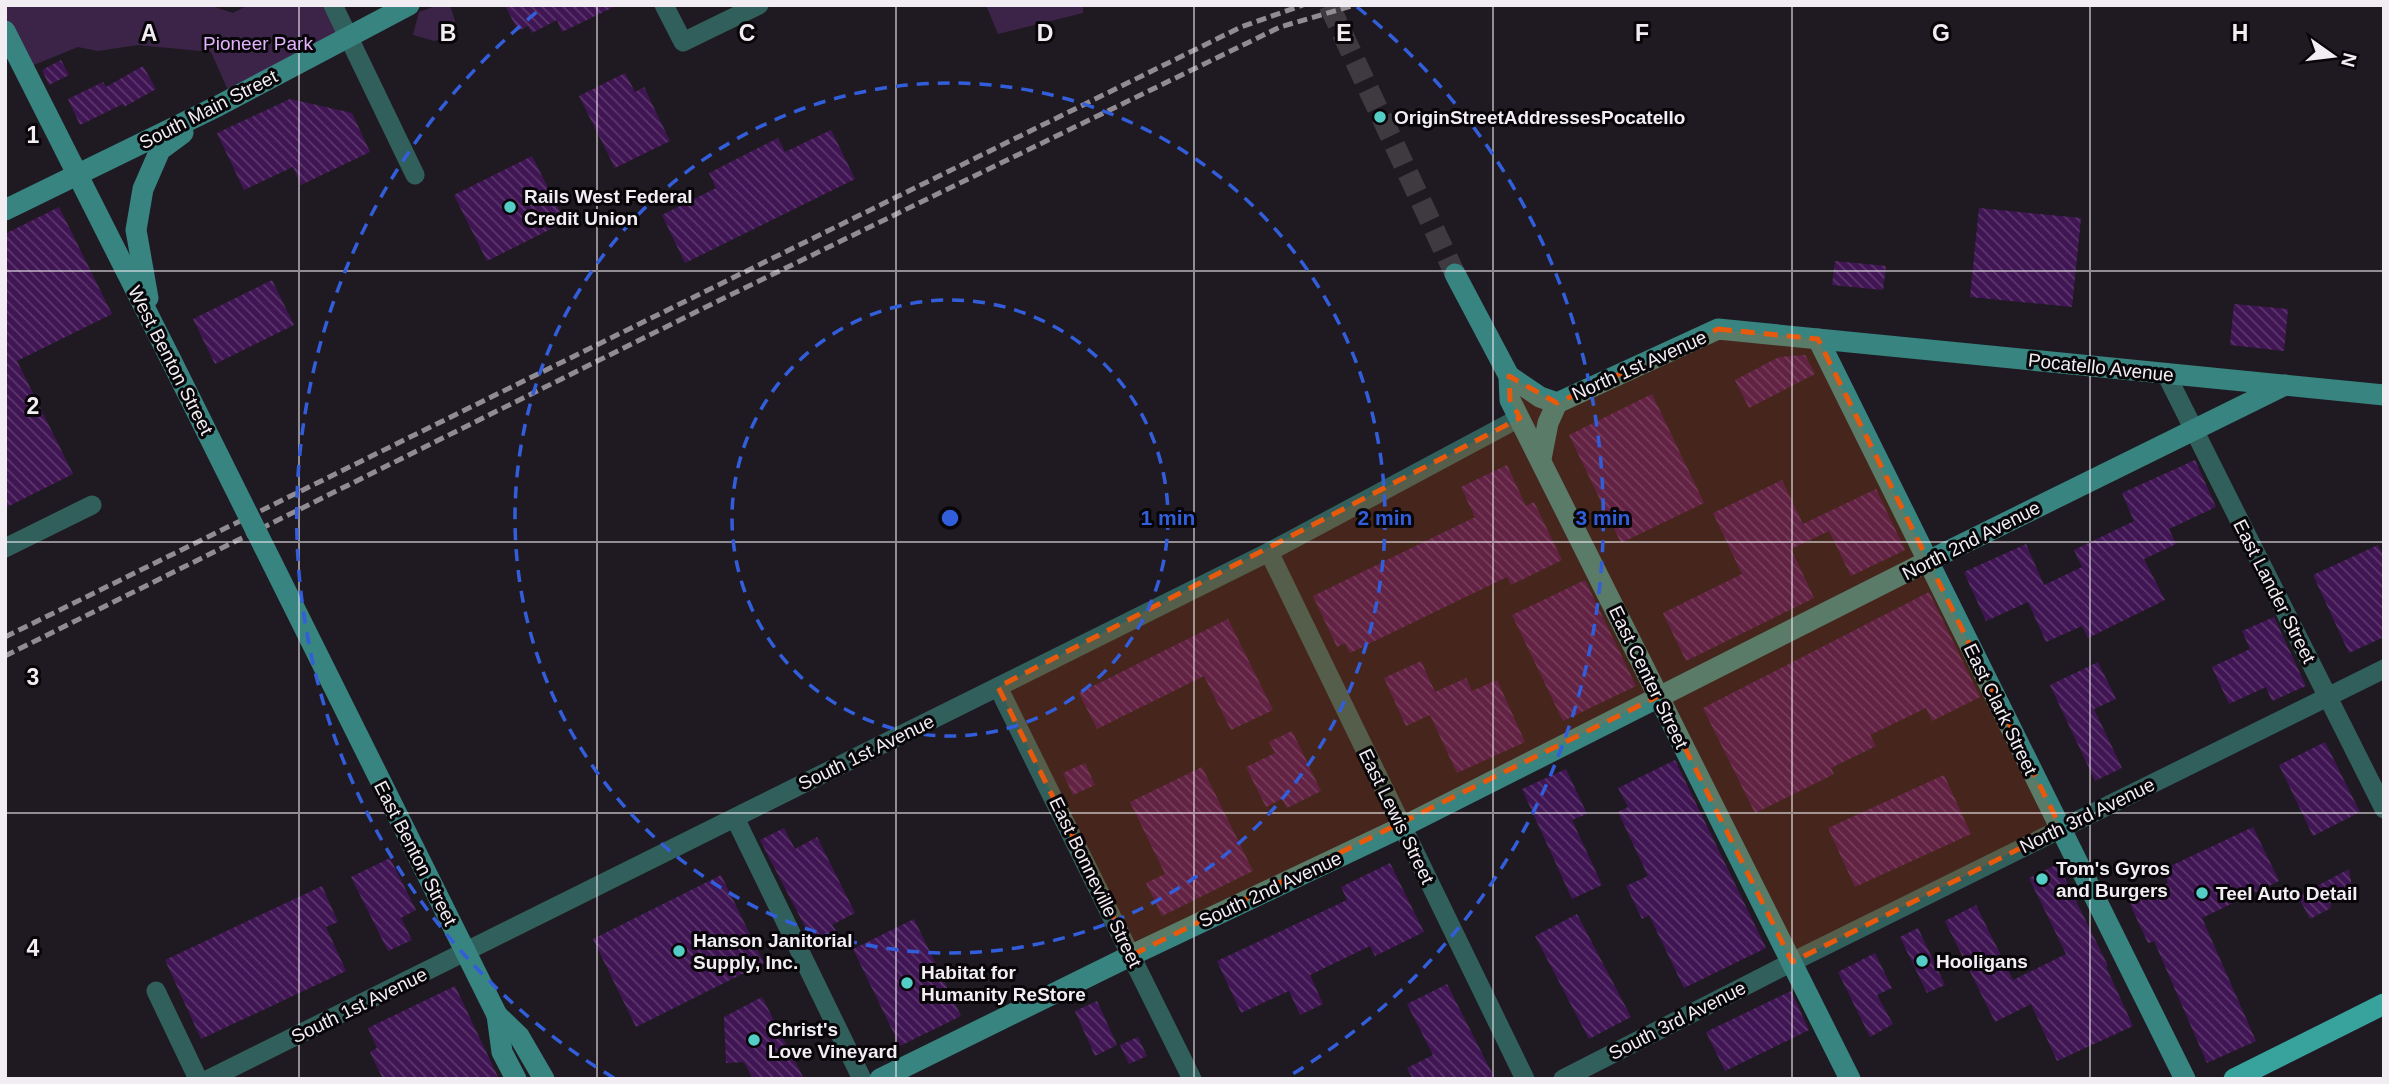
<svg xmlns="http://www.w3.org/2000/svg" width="2389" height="1084" viewBox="0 0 2389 1084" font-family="Helvetica,sans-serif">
	<defs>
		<pattern id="building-back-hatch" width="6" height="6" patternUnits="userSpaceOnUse" patternTransform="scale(1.75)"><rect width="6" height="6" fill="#401553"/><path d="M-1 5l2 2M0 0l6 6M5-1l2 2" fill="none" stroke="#5c376c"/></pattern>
	</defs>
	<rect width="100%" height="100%" fill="#1f1a21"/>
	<!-- green -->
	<g fill="#3c2449">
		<path d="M5,5H209L233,13L248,5H333L348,36L232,99L211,52L138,45L98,51L78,47L24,69L5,38Z"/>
		<path d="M438,5H450L455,21L450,37L434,41L413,35L419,12Z"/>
		<path d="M986,5H1083V13L998,34Z"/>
	</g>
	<!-- building -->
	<g fill="url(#building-back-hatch)">
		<path d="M505,5H618L562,32L557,20L532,33L528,26L518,31Z"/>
		<path d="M61,60L69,75L49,85L42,70Z"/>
		<path d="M143,66L156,89L124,107L123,104L80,125L68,99L103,82L106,87Z"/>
		<path d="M625,73L635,92L644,87L670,141L615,168L579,96Z"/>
		<path d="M290,99L352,113L370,152L301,185L293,167L244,190L217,133Z"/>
		<path d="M831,130L855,179L685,263L662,215L716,188L709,173L778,138L785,152Z"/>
		<path d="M532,156L565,222L487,261L454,195Z"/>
		<path d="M59,207L112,314L17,361L73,474L5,508V234Z"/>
		<path d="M1979,208L2081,218L2072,307L1970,297Z"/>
		<path d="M1835,261L1886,266L1883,290L1832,285Z"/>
		<path d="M272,280L294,325L215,364L193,319Z"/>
		<path d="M2234,304L2288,309L2284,351L2230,345Z"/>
		<path d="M1805,355L1815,374L1749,408L1735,380L1779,357Z"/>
		<path d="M1652,394L1704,503L1621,543L1569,435Z"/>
		<path d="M2195,460L2216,507L2169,529L2176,544L2144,559L2165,600L2088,638L2082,626L2046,642L2028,602L1986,621L1964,572L2026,544L2044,585L2082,567L2074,550L2134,521L2122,493Z"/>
		<path d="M1507,465L1526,506L1534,502L1562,560L1511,585L1507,577L1350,653L1345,643L1337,647L1313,596L1475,517L1461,487Z"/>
		<path d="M1782,480L1803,524L1876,489L1905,550L1851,576L1829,531L1791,549L1814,598L1686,661L1663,613L1742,574L1713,513Z"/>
		<path d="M2378,545L2384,557V637L2349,653L2313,575Z"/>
		<path d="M1585,580L1636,686L1563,721L1512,615Z"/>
		<path d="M1929,592L1980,697L1932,721L1926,708L1870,735L1876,746L1831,768L1834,774L1755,813L1703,708Z"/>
		<path d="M2274,617L2306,686L2272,701L2266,687L2229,704L2212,667L2250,649L2242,631Z"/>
		<path d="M1228,619L1273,710L1231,730L1204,676L1097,729L1079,693Z"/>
		<path d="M1421,661L1435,692L1466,678L1472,691L1497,680L1525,742L1457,773L1430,715L1406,726L1384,678Z"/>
		<path d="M2098,662L2116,699L2094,709L2122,768L2095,781L2050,685Z"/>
		<path d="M1292,731L1321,791L1287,808L1282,799L1266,807L1246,767L1275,753L1269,742Z"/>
		<path d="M2325,742L2360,812L2313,836L2279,765Z"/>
		<path d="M1675,760L1766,948L1684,988L1649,915L1642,919L1626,886L1648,876L1618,812L1628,807L1618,788Z"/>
		<path d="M1085,763L1095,785L1073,795L1063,773Z"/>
		<path d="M1202,767L1253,871L1162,916L1146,883L1165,874L1130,802Z"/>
		<path d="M1566,769L1587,814L1572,820L1602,885L1572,899L1522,789Z"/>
		<path d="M1944,775L1971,834L1855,887L1828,828Z"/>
		<path d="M2253,827L2279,881L2202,918L2256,1041L2207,1063L2154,941L2148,943L2129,902L2168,883L2162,870Z"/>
		<path d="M784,828L795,849L817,837L855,913L832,925L836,930L813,942L760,840Z"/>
		<path d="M390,858L416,910L401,918L412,940L388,951L351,877Z"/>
		<path d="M1390,863L1424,932L1375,956L1370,946L1310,975L1323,1004L1300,1015L1289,991L1241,1013L1217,961L1347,900L1341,887Z"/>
		<path d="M2058,864L2108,966L2106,967L2133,1026L2057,1061L2031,1004L1995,1022L1945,921L1976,905L2013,980L2066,954L2029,878Z"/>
		<path d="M2349,869L2352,888L2330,901L2331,908L2310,919L2298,896Z"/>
		<path d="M721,875L764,963L636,1027L593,939Z"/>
		<path d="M322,886L338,922L326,927L346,971L201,1039L165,960Z"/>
		<path d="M1577,914L1631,1017L1589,1039L1535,936Z"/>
		<path d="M914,919L961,1016L900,1046L853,949Z"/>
		<path d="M1918,928L1945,985L1927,993L1900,937Z"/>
		<path d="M1875,953L1892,988L1877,995L1893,1024L1870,1037L1838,972Z"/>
		<path d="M1447,984L1495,1079H1413L1407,1068L1433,1055L1407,1004Z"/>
		<path d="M455,986L499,1079H383L370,1052L377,1048L368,1028Z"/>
		<path d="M1791,991L1809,1030L1725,1071L1706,1032Z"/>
		<path d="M762,997L804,1079H753L744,1062L726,1063L724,1017Z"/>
		<path d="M1097,1001L1117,1045L1095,1056L1075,1011Z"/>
		<path d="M1138,1037L1147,1056L1129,1064L1120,1045Z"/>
	</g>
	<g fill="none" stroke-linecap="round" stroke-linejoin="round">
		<!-- secondary-tunnel -->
		<path stroke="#3e3a40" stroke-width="21" stroke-dasharray="21 10" stroke-linecap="butt" d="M1329,5L1455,274"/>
		<!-- street -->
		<g stroke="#315f5c" stroke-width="19">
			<path d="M333,5L415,175"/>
			<path d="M664,5L683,42L759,5"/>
			<path d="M2166,374L2384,809"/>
			<path d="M5,548L92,505"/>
			<path d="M1269,552L1525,1079"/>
			<path d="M998,687L1192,1079"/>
			<path d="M735,818L862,1079"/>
			<path d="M156,991L198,1079"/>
			<path d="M209,1079L1269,552L1519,418"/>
			<path d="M1563,1079L1792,962L2384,669"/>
		</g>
		<!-- secondary -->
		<g stroke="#378480" stroke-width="21">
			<path d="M5,31L170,358"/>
			<path d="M5,210L218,106L409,5"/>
			<path d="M1455,274L1509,376L1510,400L1850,1079"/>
			<path d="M148,298L136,230L143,189L160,150L183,133"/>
			<path d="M1818,339L2185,1079"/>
			<path d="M1509,376L1540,397L1557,403L1718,329L2384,395"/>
			<path d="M1541,459L1548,423L1557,403"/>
			<path d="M497,1015L519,1036L544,1079"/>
			<path d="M497,1015L502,1052L516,1079"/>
			<path d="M880,1079L1132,955L1402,827L1928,561L2285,385"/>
		</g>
		<!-- primary -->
		<path stroke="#38a29d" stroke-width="21" d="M2234,1079L2384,1004"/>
		<!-- rail -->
		<g stroke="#908c92" stroke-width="5" stroke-dasharray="10 5" stroke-linecap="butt">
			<path d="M5,637L1241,27L1303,5"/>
			<path d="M5,656L718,301L1280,27L1355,5"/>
		</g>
		<!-- secondary-bridge -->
		<path stroke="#378480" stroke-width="21" d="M170,358L497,1015"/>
	</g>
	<!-- marked area -->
	<path fill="#e8590c" fill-opacity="0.2" stroke="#e8590c" stroke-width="5" stroke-dasharray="14 9" stroke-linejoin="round" d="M1718,329L1818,339L2061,828L1792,962L1659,696L1132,955L998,687L1520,418L1510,400L1509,376L1557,403Z"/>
	<!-- grid -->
	<path fill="none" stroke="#f1edf3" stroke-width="2" stroke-opacity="0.55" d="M299,5V1079M597,5V1079M896,5V1079M1194,5V1079M1493,5V1079M1792,5V1079M2090,5V1079M5,271H2384M5,542H2384M5,813H2384"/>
	<!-- distance rings -->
	<g fill="none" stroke="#325edb" stroke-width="3.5" stroke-dasharray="12 9">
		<circle cx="950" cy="518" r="218"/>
		<circle cx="950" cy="518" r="435"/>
		<path d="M614 1078A653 653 0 0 1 543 7M1357 7A653 653 0 0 1 1286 1078"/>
	</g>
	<!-- markers -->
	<g fill="#54cdc7" stroke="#080609" stroke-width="2.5">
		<circle cx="1380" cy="117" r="7"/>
		<circle cx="510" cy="207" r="7"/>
		<circle cx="2042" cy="879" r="7"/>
		<circle cx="2202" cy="893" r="7"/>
		<circle cx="679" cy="951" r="7"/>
		<circle cx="1922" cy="961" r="7"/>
		<circle cx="907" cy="983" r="7"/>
		<circle cx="754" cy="1040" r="7"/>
	</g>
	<g text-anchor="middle" stroke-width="6" stroke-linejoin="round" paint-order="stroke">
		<!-- park labels -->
		<g font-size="19" fill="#e4b3fe" stroke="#080609">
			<text x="258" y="50">Pioneer Park</text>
		</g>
		<!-- street labels -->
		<g font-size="19" fill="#f1edf3" stroke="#080609">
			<text transform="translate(208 109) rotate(-27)" y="7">South Main Street</text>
			<text transform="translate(171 360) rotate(63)" y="7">West Benton Street</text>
			<text transform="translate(1639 365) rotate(-24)" y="7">North 1st Avenue</text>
			<text transform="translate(2101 367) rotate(6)" y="7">Pocatello Avenue</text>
			<text transform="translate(1971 540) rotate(-27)" y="7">North 2nd Avenue</text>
			<text transform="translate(2275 591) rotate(63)" y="7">East Lander Street</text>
			<text transform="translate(1649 677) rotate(64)" y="7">East Center Street</text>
			<text transform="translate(2001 709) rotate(64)" y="7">East Clark Street</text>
			<text transform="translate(866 752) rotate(-26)" y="7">South 1st Avenue</text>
			<text transform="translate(2087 815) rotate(-26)" y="7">North 3rd Avenue</text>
			<text transform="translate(1397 816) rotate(64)" y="7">East Lewis Street</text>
			<text transform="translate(416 853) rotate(63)" y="7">East Benton Street</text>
			<text transform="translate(1096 882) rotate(64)" y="7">East Bonneville Street</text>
			<text transform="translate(1270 889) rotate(-25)" y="7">South 2nd Avenue</text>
			<text transform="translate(359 1005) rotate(-26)" y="7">South 1st Avenue</text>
			<text transform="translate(1677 1020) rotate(-27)" y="7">South 3rd Avenue</text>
		</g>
		<!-- poi labels -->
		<g font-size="19" font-weight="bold" fill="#f1edf3" stroke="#080609" text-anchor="start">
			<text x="1394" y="124">OriginStreetAddressesPocatello</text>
			<text x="524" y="203">Rails West Federal<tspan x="524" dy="22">Credit Union</tspan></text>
			<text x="2056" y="875">Tom's Gyros<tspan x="2056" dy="22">and Burgers</tspan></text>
			<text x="2216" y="900">Teel Auto Detail</text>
			<text x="693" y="947">Hanson Janitorial<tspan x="693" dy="22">Supply, Inc.</tspan></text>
			<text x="1936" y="968">Hooligans</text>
			<text x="921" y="979">Habitat for<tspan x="921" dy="22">Humanity ReStore</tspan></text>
			<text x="768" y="1036">Christ's<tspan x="768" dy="22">Love Vineyard</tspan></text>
		</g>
	</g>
	<g font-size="23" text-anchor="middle" font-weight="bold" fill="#f1edf3" stroke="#080609" stroke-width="6" stroke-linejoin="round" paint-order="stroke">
		<text x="149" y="41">A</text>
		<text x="448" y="41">B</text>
		<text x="747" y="41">C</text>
		<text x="1045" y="41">D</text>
		<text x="1344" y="41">E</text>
		<text x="1642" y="41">F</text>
		<text x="1941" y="41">G</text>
		<text x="2240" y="41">H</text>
		<text x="33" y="143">1</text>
		<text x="33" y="414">2</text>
		<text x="33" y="685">3</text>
		<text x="33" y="956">4</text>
	</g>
	<circle cx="950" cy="518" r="10" fill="#325edb" stroke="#080609" stroke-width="3.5"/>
	<g font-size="21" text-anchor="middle" font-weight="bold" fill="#325edb" stroke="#080609" stroke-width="6" stroke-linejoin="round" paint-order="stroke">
		<text x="1168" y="525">1 min</text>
		<text x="1385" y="525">2 min</text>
		<text x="1603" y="525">3 min</text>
	</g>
	<!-- border -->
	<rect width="2389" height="1084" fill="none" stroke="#f1edf3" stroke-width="14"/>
	<!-- north arrow -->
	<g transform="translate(2333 56) rotate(104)" stroke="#080609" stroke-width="5" paint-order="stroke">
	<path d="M0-5L12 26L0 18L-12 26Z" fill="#f1edf3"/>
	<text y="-10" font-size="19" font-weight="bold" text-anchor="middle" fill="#f1edf3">N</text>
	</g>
</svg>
